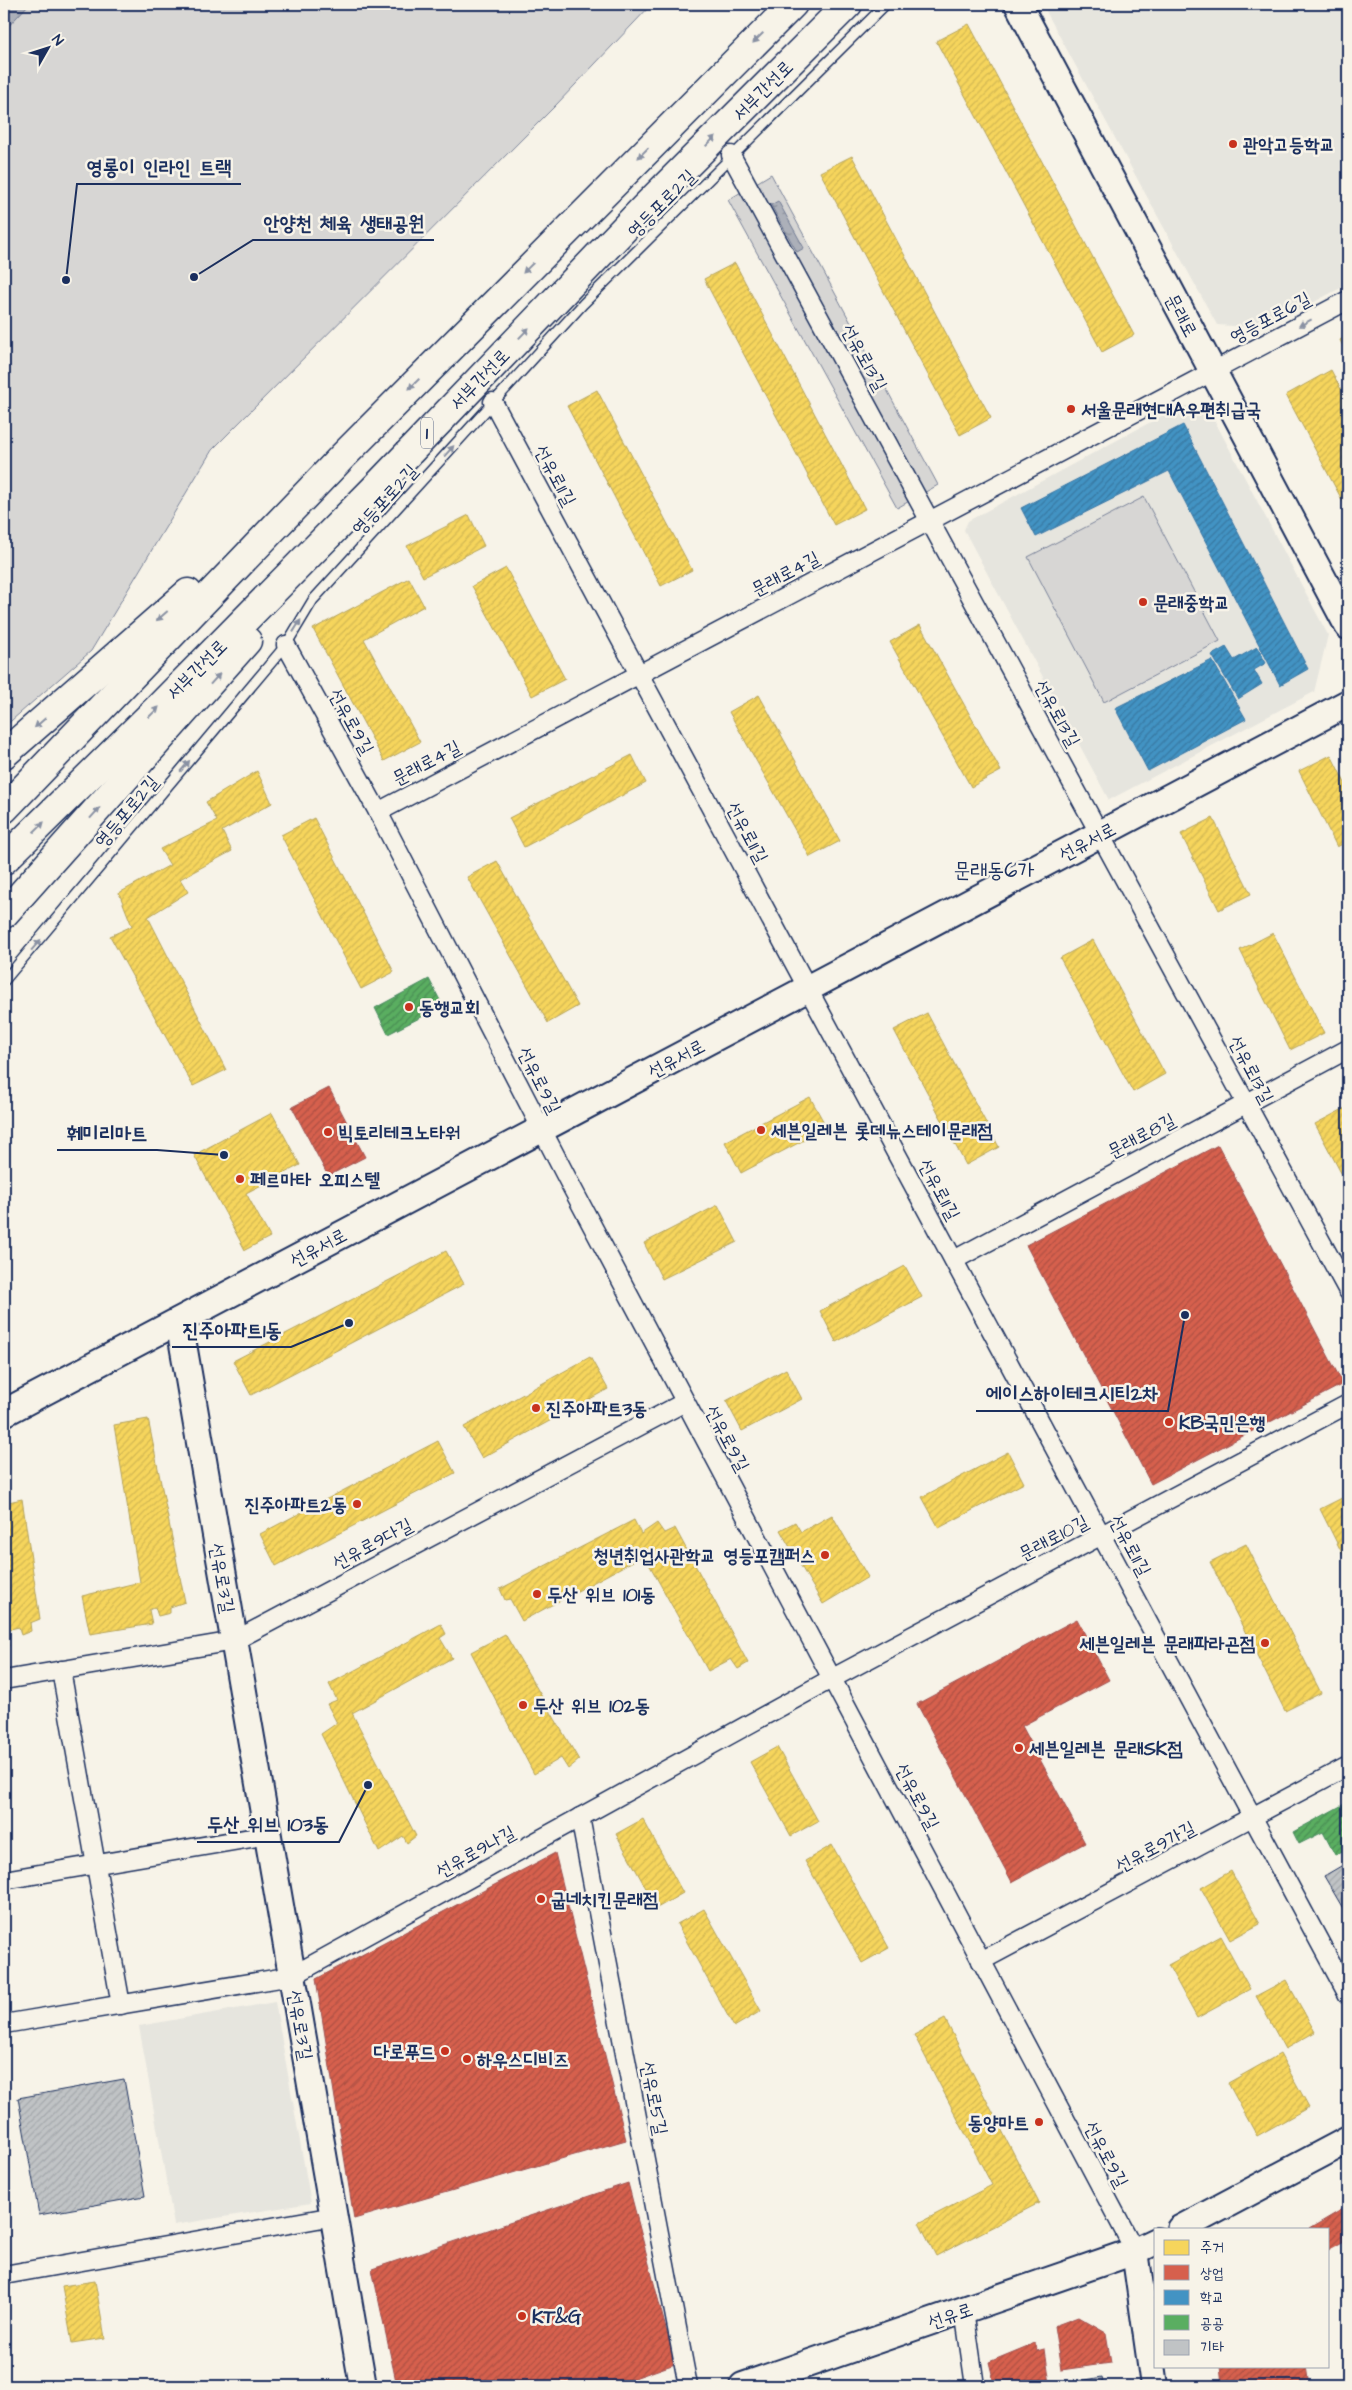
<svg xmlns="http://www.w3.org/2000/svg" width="1352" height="2390" viewBox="0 0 1352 2390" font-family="'Architects Daughter','Poor Story',sans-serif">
	<defs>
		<pattern id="water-ripples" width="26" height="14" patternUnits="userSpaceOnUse" patternTransform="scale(1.25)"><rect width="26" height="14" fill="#acb0b9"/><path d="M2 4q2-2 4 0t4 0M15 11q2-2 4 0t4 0" fill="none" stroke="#8b909a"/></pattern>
		<pattern id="homes-hatch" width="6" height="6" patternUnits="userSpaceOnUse" patternTransform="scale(1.25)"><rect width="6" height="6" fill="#f6d55c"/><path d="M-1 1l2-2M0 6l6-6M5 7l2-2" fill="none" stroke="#d2b752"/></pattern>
		<pattern id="shops-hatch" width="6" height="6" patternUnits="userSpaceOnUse" patternTransform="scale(1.25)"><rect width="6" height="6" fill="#d6604d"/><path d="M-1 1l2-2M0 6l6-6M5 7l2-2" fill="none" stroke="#ad5043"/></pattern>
		<pattern id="schools-hatch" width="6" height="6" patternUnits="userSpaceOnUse" patternTransform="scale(1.25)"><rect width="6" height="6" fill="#4393c3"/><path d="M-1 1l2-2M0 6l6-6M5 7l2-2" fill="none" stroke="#3778a2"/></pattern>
		<pattern id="public-hatch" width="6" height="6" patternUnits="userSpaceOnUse" patternTransform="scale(1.25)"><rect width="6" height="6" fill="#5aae61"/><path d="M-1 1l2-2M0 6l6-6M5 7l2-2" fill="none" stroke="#4a8e53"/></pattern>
		<pattern id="building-hatch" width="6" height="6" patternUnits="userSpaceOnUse" patternTransform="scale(1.25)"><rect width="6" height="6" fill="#c0c3c5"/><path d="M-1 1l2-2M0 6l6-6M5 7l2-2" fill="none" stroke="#a4a8ac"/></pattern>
	</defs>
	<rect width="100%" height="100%" fill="#f7f3e8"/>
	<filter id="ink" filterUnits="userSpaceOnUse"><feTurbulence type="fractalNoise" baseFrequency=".02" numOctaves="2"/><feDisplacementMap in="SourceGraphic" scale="10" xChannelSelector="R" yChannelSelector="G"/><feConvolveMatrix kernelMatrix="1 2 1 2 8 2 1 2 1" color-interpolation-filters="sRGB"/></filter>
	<g filter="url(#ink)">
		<!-- built -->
		<g fill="#e6e5de">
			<path d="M1042,4H1348V284L1265,328L1217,325Z"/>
			<path d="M1182,405L1210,412L1328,635L1314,692L1109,800L964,530L968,521Z"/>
			<path d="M275,2002L311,2203L174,2225L139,2026Z"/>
		</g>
		<!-- green -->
		<g fill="#d7d6d4" stroke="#798299">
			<path d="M4,4H652L556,105L212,450L91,651L4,727Z"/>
			<path d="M771,174L938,485L897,508L728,200Z"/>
			<path d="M1144,497L1220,641L1104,702L1028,557Z"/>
		</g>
		<!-- water -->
		<g fill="url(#water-ripples)" stroke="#727c95">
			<path d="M4,4H29L4,31Z"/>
			<path d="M778,201L804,248L797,252L771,205Z"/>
		</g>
		<!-- homes -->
		<g fill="url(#homes-hatch)" stroke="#b4a35d">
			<path d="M969,24L1134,335L1102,352L936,41Z"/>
			<path d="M852,156L991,418L960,435L820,172Z"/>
			<path d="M735,263L865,509L834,525L704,279Z"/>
			<path d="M1348,335V357L1340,340Z"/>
			<path d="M1331,370L1348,403V511L1286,395Z"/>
			<path d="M597,390L692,570L661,586L567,406Z"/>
			<path d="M469,515L484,546L423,577L407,546Z"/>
			<path d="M506,568L565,679L532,696L472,586Z"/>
			<path d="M409,578L424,606L364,639L420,742L384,761L313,629Z"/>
			<path d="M920,625L1001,771L971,787L890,642Z"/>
			<path d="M759,695L840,841L810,857L729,712Z"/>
			<path d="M632,755L646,783L524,847L509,818Z"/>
			<path d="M1331,755L1348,789V841L1337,847L1299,771Z"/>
			<path d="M257,771L272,803L222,831L232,851L180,879L188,892L148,917L226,1070L193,1086L110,936L132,926L119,893L170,865L160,849L217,821L206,802Z"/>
			<path d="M314,818L394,972L361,989L281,835Z"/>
			<path d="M1213,818L1251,894L1219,910L1181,834Z"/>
			<path d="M497,861L578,1006L548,1023L467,877Z"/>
			<path d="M1273,933L1324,1033L1290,1050L1240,950Z"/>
			<path d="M1093,940L1165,1074L1133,1092L1060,958Z"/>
			<path d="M927,1013L999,1147L966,1165L894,1030Z"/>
			<path d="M810,1097L827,1128L741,1173L725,1142Z"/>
			<path d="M1347,1107L1348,1108V1186L1315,1124Z"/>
			<path d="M272,1113L300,1165L246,1193L270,1237L245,1250L194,1155Z"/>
			<path d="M718,1205L737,1242L662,1279L644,1243Z"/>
			<path d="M446,1251L464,1284L251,1395L233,1361Z"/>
			<path d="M905,1266L922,1297L836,1342L820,1311Z"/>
			<path d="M590,1357L608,1389L482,1458L464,1427Z"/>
			<path d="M786,1369L802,1399L742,1431L726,1401Z"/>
			<path d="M148,1419L185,1602L170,1607V1613L158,1616L155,1607L149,1610L152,1624L90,1634L82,1596L140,1582L114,1425Z"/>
			<path d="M438,1441L455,1473L276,1566L260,1534Z"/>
			<path d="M1008,1452L1024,1483L939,1528L922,1497Z"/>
			<path d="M1348,1495V1565L1320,1509Z"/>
			<path d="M22,1499L40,1619L30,1623L31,1631L21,1635L19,1627L6,1630L9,1646L4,1647V1503Z"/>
			<path d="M832,1515L868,1577L823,1604L780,1530L795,1522L801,1532Z"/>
			<path d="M634,1520L641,1534L657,1523L664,1533L675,1528L748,1663L738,1669L731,1659L708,1671L644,1555L522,1621L510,1599L505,1600L500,1589Z"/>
			<path d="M1246,1544L1321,1693L1285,1711L1210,1562Z"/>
			<path d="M441,1624L446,1634L440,1638L452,1658L352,1713L416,1836L407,1843L403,1836L379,1852L321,1734L337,1723L327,1704L337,1700L329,1684Z"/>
			<path d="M505,1634L579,1760L568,1769L561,1758L534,1774L471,1652Z"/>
			<path d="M777,1747L818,1821L791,1836L750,1762Z"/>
			<path d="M643,1819L683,1893L657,1908L616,1834Z"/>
			<path d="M832,1845L889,1948L862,1963L805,1861Z"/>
			<path d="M1231,1871L1260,1924L1230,1940L1201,1888Z"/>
			<path d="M704,1909L761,2011L734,2027L677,1924Z"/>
			<path d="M1221,1936L1250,1989L1197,2018L1168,1965Z"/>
			<path d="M1286,1980L1315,2032L1285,2049L1256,1996Z"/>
			<path d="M945,2019L1039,2203L936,2256L919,2223L992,2185L914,2035Z"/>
			<path d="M1280,2054L1309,2107L1257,2136L1228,2083Z"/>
			<path d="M95,2281L105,2338L72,2343L62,2286Z"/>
		</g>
		<!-- shops -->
		<g fill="url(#shops-hatch)" stroke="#9e5152">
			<path d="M329,1088L365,1157L328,1176L292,1107Z"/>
			<path d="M1218,1145L1343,1384L1151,1484L1026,1245Z"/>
			<path d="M1077,1619L1109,1680L1022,1726L1085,1843L1012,1882L917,1704Z"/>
			<path d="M555,1853L626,2140L354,2219L316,1979Z"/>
			<path d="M628,2183L675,2364L611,2386H397L372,2269Z"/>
			<path d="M1348,2206V2239L1328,2250V2229H1309Z"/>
			<path d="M1078,2317L1106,2333L1111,2363L1061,2370L1054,2326Z"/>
			<path d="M1035,2343L1038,2351L1045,2349L1050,2384L1039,2386H995L989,2362Z"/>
			<path d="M1220,2366H1306L1309,2386H1222Z"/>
		</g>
		<!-- schools -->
		<g fill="url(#schools-hatch)" stroke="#3775a5">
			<path d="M1183,425L1308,669L1280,685L1169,471L1036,537L1021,508Z"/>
			<path d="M1226,647L1234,660L1257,647L1266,663L1254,670L1262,684L1238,699L1212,655Z"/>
			<path d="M1212,660L1246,719L1148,771L1115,708Z"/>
		</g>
		<!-- public -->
		<g fill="url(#public-hatch)" stroke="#478860">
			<path d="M429,979L443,1006L388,1034L375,1008Z"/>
			<path d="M1348,1802V1848L1335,1855L1323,1832L1299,1844L1293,1832Z"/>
		</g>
		<!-- building -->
		<g fill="url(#building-hatch)" stroke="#1b2f5e">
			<path d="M1348,1862V1917L1324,1876Z"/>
			<path d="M124,2079L145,2196L39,2215L18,2098Z"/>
			<path d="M1102,2377L1104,2386H1076L1075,2382Z"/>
			<path d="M950,2380L952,2386H927V2385Z"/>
		</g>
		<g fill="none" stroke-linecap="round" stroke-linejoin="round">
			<!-- lane casing -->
			<g stroke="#1b2f5e" stroke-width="12">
				<path id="lane" d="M4,981L286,645L313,600L583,304L886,4"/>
			</g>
			<!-- street casing -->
			<g stroke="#1b2f5e" stroke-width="21">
				<g id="street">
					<path d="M731,155L1348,1291"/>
					<path d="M493,402L1348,1995"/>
					<path d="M286,645L378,812L569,1182L1135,2251"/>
					<path d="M378,812L1348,300"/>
					<path d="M954,1260L1348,1049"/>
					<path d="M61,1670L121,2005"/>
					<path d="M4,1680L234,1641L685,1402"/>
					<path d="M580,1817L688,2386"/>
					<path d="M4,1880L268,1835"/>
					<path d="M981,1961L1348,1766"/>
					<path d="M4,2024L292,1976L831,1679L1348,1404"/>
					<path d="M4,2275L334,2216"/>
					<path d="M964,2310L975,2386"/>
				</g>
			</g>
			<!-- secondary casing -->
			<g stroke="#1b2f5e" stroke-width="30">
				<g id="secondary">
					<path d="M1018,4L1348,626"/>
					<path d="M179,1321L363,2386"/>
					<path d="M4,1413L1348,703"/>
					<path d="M1180,2229L1348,2140"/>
					<path d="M1135,2251L1154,2386"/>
					<path d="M743,2386L1135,2251L1156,2241"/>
				</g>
			</g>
			<!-- primary casing -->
			<g stroke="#1b2f5e" stroke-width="31">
				<g id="primary">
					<path d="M4,754L188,593"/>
					<path d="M4,809L343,456L793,4"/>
					<path d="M4,860L158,708L376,487L644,208L848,4"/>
					<path d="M4,914L247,641"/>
				</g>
			</g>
			<!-- lane -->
			<use href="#lane" stroke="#f7f3e8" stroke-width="9"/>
			<!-- street -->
			<use href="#street" stroke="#f7f3e8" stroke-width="18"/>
			<!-- secondary -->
			<use href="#secondary" stroke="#f7f3e8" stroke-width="26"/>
			<!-- primary -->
			<use href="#primary" stroke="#f7f3e8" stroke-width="28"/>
		</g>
		<!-- one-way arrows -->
		<defs><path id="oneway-solid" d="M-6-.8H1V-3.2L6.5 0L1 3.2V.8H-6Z" transform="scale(1.25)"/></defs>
		<g fill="#8991a3">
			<use href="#oneway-solid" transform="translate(758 38) rotate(135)"/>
			<use href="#oneway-solid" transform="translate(711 141) rotate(-45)"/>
			<use href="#oneway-solid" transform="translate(643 153) rotate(135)"/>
			<use href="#oneway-solid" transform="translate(528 268) rotate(135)"/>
			<use href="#oneway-solid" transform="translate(1305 323) rotate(152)"/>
			<use href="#oneway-solid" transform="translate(524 333) rotate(-46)"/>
			<use href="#oneway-solid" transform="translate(414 384) rotate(135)"/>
			<use href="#oneway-solid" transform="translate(449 451) rotate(-48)"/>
			<use href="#oneway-solid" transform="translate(162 616) rotate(139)"/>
			<use href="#oneway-solid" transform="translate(297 626) rotate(-58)"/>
			<use href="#oneway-solid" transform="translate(215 679) rotate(-48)"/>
			<use href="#oneway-solid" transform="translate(154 712) rotate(-45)"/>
			<use href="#oneway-solid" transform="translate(40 723) rotate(139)"/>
			<use href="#oneway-solid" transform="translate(185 766) rotate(-50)"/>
			<use href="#oneway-solid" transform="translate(95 813) rotate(-48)"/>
			<use href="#oneway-solid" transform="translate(39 827) rotate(-44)"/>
			<use href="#oneway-solid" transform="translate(36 945) rotate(-49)"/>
		</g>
	</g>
	<!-- markers -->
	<g fill="#c8321e" stroke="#f7f3e8" stroke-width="2">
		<circle cx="1233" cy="144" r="5"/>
		<circle cx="1071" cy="409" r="5"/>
		<circle cx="1143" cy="602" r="5"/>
		<circle cx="409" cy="1007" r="5"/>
		<circle cx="761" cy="1130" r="5"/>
		<circle cx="328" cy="1132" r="5"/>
		<circle cx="240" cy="1179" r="5"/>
		<circle cx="536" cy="1408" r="5"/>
		<circle cx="1169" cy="1422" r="5"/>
		<circle cx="357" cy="1504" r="5"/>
		<circle cx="825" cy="1555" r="5"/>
		<circle cx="537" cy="1594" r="5"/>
		<circle cx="1265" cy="1643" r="5"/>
		<circle cx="523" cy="1705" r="5"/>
		<circle cx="1019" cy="1748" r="5"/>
		<circle cx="541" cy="1899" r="5"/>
		<circle cx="445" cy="2051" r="5"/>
		<circle cx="467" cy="2059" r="5"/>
		<circle cx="1039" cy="2122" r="5"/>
		<circle cx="522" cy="2316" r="5"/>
	</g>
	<g text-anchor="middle" stroke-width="5" stroke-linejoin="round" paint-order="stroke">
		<!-- shield labels -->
		<rect fill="#f7f3e8" stroke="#5d6a87" stroke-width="1" x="421" y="417.5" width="12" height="31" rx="4"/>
		<g font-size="18" font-weight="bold" fill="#1b2f5e">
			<text x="427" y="439">1</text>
		</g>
		<!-- street labels -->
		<g font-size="19" fill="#1b2f5e" stroke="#f7f3e8">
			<text transform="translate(762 90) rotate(-45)" y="7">서부간선로</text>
			<text transform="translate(661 203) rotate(-45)" y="7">영등포로2길</text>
			<text transform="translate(1182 315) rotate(62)" y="7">문래로</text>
			<text transform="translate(1270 317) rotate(-28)" y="7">영등포로6길</text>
			<text transform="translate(865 357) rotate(61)" y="7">선유로13길</text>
			<text transform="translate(479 379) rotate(-46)" y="7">서부간선로</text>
			<text transform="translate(556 475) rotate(62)" y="7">선유로11길</text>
			<text transform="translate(384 499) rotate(-48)" y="7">영등포로2길</text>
			<text transform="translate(785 573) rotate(-28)" y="7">문래로4길</text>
			<text transform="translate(196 669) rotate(-45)" y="7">서부간선로</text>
			<text transform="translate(1058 713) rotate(61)" y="7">선유로13길</text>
			<text transform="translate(352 721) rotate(61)" y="7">선유로9길</text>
			<text transform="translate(426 762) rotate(-28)" y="7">문래로4길</text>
			<text transform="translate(126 811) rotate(-50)" y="7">영등포로2길</text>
			<text transform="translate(748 832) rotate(62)" y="7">선유로11길</text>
			<text transform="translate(1087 841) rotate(-28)" y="7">선유서로</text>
			<text transform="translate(676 1058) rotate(-28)" y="7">선유서로</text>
			<text transform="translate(1252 1069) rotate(62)" y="7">선유로13길</text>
			<text transform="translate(540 1080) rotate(63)" y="7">선유로9길</text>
			<text transform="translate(1141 1135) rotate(-28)" y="7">문래로8길</text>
			<text transform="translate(940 1189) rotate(62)" y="7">선유로11길</text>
			<text transform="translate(318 1247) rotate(-28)" y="7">선유서로</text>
			<text transform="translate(728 1438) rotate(62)" y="7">선유로9길</text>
			<text transform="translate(1053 1537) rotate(-28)" y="7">문래로10길</text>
			<text transform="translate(372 1543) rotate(-28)" y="7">선유로9다길</text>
			<text transform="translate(1131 1545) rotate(62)" y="7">선유로11길</text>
			<text transform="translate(223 1578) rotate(80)" y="7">선유로3길</text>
			<text transform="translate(918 1796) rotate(62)" y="7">선유로9길</text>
			<text transform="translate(1155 1846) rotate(-28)" y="7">선유로9가길</text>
			<text transform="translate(475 1851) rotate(-29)" y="7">선유로9나길</text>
			<text transform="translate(301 2025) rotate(80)" y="7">선유로3길</text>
			<text transform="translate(655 2098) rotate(79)" y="7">선유로5길</text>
			<text transform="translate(1107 2154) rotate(62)" y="7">선유로9길</text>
			<text transform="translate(950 2315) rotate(-19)" y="7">선유로</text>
		</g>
		<!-- poi labels -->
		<g font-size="19" font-weight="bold" fill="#1b2f5e" stroke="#f7f3e8" text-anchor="start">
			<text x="1243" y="151">관악고등학교</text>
			<text x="1081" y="416">서울문래현대A우편취급국</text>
			<text x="1153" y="609">문래중학교</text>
			<text x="419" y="1014">동행교회</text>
			<text x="771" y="1137">세븐일레븐 롯데뉴스테이문래점</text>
			<text x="338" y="1139">빅토리테크노타워</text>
			<text x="250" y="1186">페르마타 오피스텔</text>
			<text x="546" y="1415">진주아파트3동</text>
			<text x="1179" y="1429">KB국민은행</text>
			<text x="347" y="1511" text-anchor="end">진주아파트2동</text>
			<text x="815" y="1562" text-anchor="end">청년취업사관학교 영등포캠퍼스</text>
			<text x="547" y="1601">두산 위브 101동</text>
			<text x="1255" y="1650" text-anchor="end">세븐일레븐 문래파라곤점</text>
			<text x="533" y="1712">두산 위브 102동</text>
			<text x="1029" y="1755">세븐일레븐 문래SK점</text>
			<text x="551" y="1906">굽네치킨문래점</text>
			<text x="435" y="2058" text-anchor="end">다로푸드</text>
			<text x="477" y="2066">하우스디비즈</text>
			<text x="1029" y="2129" text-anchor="end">동양마트</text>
			<text x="532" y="2323">KT&amp;G</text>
		</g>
		<!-- quarter labels -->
		<g font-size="21" fill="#1b2f5e" stroke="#f7f3e8">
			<text x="994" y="877">문래동6가</text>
		</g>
	</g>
	<!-- callouts -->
	<path fill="none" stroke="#1b2f5e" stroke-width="2" d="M66 280L77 184H241M194 277L253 240H434M224 1155L157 1150H57M349 1323L291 1347H172M1185 1315L1168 1411H976M368 1785L339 1842H197"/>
	<g fill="#1b2f5e" stroke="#f7f3e8" stroke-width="2">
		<circle cx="66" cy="280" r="5"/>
		<circle cx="194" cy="277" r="5"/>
		<circle cx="224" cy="1155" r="5"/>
		<circle cx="349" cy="1323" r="5"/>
		<circle cx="1185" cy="1315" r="5"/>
		<circle cx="368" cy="1785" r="5"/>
	</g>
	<g font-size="20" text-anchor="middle" font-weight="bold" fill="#1b2f5e" stroke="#f7f3e8" stroke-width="5" stroke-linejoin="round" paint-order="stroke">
		<text x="159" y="174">영롱이 인라인 트랙</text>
		<text x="344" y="230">안양천 체육 생태공원</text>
		<text x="107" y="1140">훼미리마트</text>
		<text x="232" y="1337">진주아파트1동</text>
		<text x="1072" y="1400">에이스하이테크시티2차</text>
		<text x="268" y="1831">두산 위브 103동</text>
	</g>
	<!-- margin -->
	<rect width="1352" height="2390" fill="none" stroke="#f7f3e8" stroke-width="20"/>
	<rect x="10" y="10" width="1332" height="2370" fill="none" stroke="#1b2f5e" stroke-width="2" filter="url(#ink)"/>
	<!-- legend -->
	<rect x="1154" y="2228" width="175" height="140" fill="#f7f3e8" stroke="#9fa5b1"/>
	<rect x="1164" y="2240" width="25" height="15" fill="#f6d55c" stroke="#9fa5b1"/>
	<text x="1200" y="2252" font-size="15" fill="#1b2f5e">주거</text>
	<rect x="1164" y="2265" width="25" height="15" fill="#d6604d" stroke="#9fa5b1"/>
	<text x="1200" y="2278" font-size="15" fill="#1b2f5e">상업</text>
	<rect x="1164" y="2290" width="25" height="15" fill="#4393c3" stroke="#9fa5b1"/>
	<text x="1200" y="2302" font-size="15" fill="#1b2f5e">학교</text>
	<rect x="1164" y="2315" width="25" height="15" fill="#5aae61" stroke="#9fa5b1"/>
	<text x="1200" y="2328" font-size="15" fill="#1b2f5e">공공</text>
	<rect x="1164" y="2340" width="25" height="15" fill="#c0c3c5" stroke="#9fa5b1"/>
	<text x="1200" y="2352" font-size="15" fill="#1b2f5e">기타</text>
	<!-- north arrow -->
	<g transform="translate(48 48) rotate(51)" stroke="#f7f3e8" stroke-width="4" paint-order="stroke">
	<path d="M0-4L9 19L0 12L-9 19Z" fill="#1b2f5e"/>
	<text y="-8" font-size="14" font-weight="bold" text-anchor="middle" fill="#1b2f5e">N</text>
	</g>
</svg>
